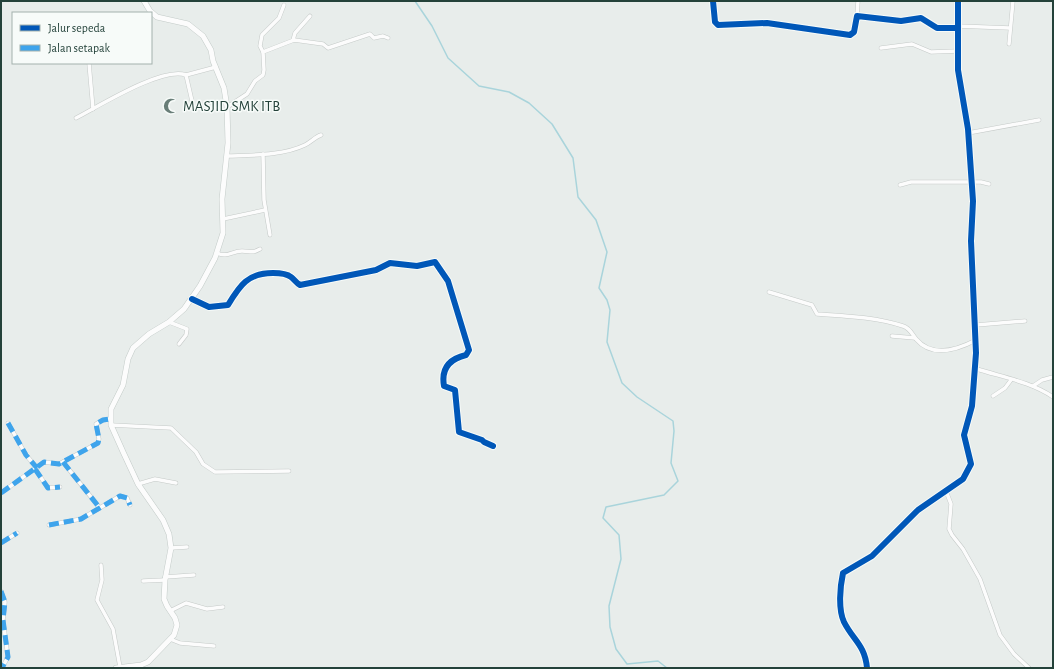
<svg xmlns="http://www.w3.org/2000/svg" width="1054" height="669" viewBox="0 0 1054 669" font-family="'Alegreya Sans',sans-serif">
	<rect width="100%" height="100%" fill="#e8edeb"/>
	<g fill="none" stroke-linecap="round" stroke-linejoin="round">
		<!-- stream -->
		<path stroke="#a9d4db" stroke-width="1.5" d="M415,1L432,26L448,58L479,86L509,92L529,103L552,124L573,158L578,197L596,220L607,252L599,288L607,300L610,310L607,342L622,383L637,397L673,421L674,431L671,463L678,481L664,495L606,507L603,518L619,535L621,559L609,606L610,627L616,649L627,664L658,661L667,668"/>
		<!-- street casing -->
		<g stroke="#c5cac8" stroke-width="4.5">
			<g id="street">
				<path d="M713,1L715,22L718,25L767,23L850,35L854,32L857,16L901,21L921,18L937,28H957"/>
				<path d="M857,16L858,1"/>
				<path d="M957,26L1010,28"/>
				<path d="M293,40L295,33L310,16"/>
				<path d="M1009,44L1013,1"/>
				<path d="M881,48L912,44L931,52L958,51"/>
				<path d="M263,52L260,46L262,35L279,18L284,5"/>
				<path d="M89,63L93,109"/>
				<path d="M192,101L186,75L216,67"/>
				<path d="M227,107L247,94L255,81L263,75L264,70L263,52L294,40L323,44L328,48L370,34L374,38L383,36L388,38"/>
				<path d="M76,118C99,106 163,66 186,75"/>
				<path d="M968,133L1039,120"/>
				<path d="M263,154L264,200L270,235"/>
				<path d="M227,156C252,155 282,156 305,145C311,142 315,137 321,135"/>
				<path d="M900,185L911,182H981L989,184"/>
				<path d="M223,219L265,210"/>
				<path d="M217,253C227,258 232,251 242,251C251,251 251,254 260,249"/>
				<path d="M769,292L812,305L817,314C846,316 876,317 903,326C910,328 912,334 916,339C932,358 957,350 976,340"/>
				<path d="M192,299L209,307L228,305C240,285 248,273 273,273C279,273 286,273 291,277C294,279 296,283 300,285L376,270L390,263L417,266L435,262L448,281L469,350L466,355C449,359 441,369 444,386L455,390L459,432L482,440L484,442L493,446"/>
				<path d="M169,322L187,329L186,335L179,344"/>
				<path d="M976,325L1025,321"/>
				<path d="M892,336L915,338"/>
				<path d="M974,368C1001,377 1029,381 1053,397"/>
				<path d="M1033,386L1042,380L1053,377"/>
				<path d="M993,396L1005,388L1011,380"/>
				<path d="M8,423L26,455L37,468"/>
				<path d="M111,425L171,428L196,452L203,464L215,472L289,471"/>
				<path d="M63,462L99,507"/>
				<path d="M35,469L48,488L60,487"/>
				<path d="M138,484L155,479L176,483"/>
				<path d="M946,491L951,504L949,529L952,535L963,549L980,579L1000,635L1014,654L1029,668"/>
				<path d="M1,493L44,462L59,464L98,443L99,439L96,424L103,420L110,419"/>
				<path d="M49,525L81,519L120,496L127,498L130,505"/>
				<path d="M1,543L17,533"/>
				<path d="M171,548L187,547"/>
				<path d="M101,565L102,580L97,600L113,629L120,667"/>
				<path d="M165,577L194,575"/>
				<path d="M143,581L165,580"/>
				<path d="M1,591L5,602L3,620L8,657L2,668"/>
				<path d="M170,611L186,603L207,609L223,607"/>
				<path d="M170,639L180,643L214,646"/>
				<path d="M867,668C865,645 853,640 844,622C838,609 840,587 843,573L872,556L918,510L963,479L971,464L964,435L972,406L976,353L971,241L973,201L968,129L958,70V1"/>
			</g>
		</g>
		<!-- secondary casing -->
		<g stroke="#c3cbc8" stroke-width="6">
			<path id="secondary" d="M116,668L141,665L148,662L174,635L177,625L175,618L167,606L164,599L165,580L171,548L169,534L163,520L138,484L124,454L111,425V409L123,385L128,359L133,348L149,334L169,322L184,309L200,286L215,258L223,233L222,199L228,143L227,107L224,88L213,61L211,50L203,36L188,24L157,17L150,11L144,1"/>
		</g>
		<!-- street -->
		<use href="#street" stroke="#fcfcfc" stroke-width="3.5"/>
		<!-- secondary -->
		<use href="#secondary" stroke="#fcfcfc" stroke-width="5"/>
		<!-- quiet -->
		<g stroke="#3ea4ec" stroke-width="5" stroke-dasharray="10 5" stroke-linecap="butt">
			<path d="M8,423L26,455L37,468"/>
			<path d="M63,462L99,507"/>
			<path d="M35,469L48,488L60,487"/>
			<path d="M1,493L44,462L59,464L98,443L99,439L96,424L103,420L110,419"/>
			<path d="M49,525L81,519L120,496L127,498L130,505"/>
			<path d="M1,543L17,533"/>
			<path d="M1,591L5,602L3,620L8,657L2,668"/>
		</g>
		<!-- cycleway casing -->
		<g stroke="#f7fbf9" stroke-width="8">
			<g id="cycleway">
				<path d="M713,1L715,22L718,25L767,23L850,35L854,32L857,16L901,21L921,18L937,28H957"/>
				<path d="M192,299L209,307L228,305C240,285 248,273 273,273C279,273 286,273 291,277C294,279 296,283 300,285L376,270L390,263L417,266L435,262L448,281L469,350L466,355C449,359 441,369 444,386L455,390L459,432L482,440L484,442L493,446"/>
				<path d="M867,668C865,645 853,640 844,622C838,609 840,587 843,573L872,556L918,510L963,479L971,464L964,435L972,406L976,353L971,241L973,201L968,129L958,70V1"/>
			</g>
		</g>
		<!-- cycleway -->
		<use href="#cycleway" stroke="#0057b8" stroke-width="6"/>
	</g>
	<!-- icons -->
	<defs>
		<g id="mosque-bare" transform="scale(1.2)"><path d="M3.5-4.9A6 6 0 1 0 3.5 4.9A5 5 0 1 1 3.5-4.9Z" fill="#697e78" stroke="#f7fbf9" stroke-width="2.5" paint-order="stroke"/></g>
	</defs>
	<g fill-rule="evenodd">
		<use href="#mosque-bare" x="171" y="106"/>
	</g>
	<g text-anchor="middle" stroke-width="3" stroke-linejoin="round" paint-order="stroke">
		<!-- poi labels -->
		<g font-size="15" fill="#24423a" stroke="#f7fbf9" text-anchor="start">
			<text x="183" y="111">MASJID SMK ITB</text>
		</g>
	</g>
	<!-- border -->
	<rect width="1054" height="669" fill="none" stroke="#24423a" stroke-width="4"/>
	<!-- legend -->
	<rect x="12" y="12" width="140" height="52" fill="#f7fbf9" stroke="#a3b1ad"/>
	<rect x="20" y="25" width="20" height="6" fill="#0057b8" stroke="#a3b1ad"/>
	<text x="48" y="32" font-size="12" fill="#24423a">Jalur sepeda</text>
	<rect x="20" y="45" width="20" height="6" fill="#3ea4ec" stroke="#a3b1ad"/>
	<text x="48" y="52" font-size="12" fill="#24423a">Jalan setapak</text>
</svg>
